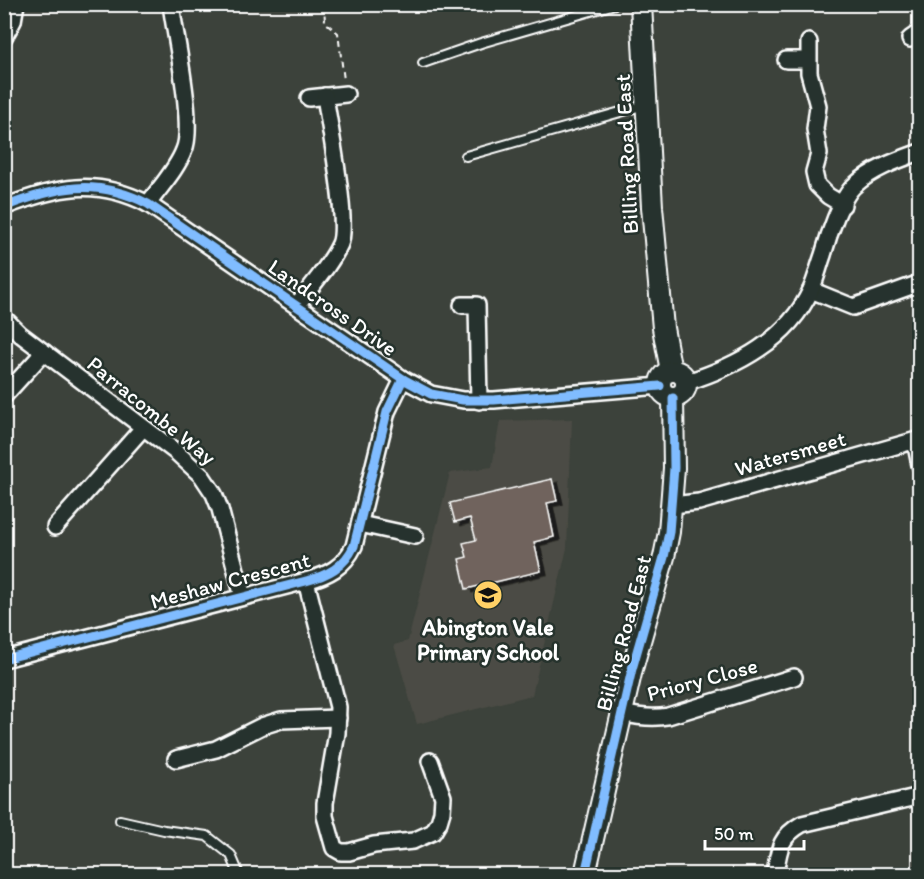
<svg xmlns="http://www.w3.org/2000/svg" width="924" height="879" viewBox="0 0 924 879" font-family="Itim,sans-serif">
	<defs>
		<filter id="shadow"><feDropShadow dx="6" dy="3.5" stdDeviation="0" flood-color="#0009"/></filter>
	</defs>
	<rect width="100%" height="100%" fill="#3c423b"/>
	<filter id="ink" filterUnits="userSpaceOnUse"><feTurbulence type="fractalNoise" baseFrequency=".0167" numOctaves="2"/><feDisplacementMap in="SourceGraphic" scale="12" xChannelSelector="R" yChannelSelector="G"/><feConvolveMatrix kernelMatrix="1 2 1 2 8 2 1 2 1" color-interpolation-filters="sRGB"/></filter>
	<g filter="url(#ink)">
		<!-- built -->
		<path fill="#4c4c45" d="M572,419L567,548L532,695L417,724L394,645L408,641L450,473L492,467L500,421Z"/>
		<!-- building -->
		<path fill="#70645d" stroke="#fff" stroke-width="1.5" filter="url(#shadow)" d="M552,479L557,501L547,503L554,537L534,542L541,571L466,589L459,559L467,557L463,543L476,540L470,518L455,522L450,503Z"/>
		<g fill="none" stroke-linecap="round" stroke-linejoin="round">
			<!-- service casing -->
			<g stroke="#fff" stroke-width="12">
				<g id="service">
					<path d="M423,63L481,43L615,4"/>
					<path d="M466,156L645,105"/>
					<path d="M120,820L164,830L207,836L231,855L239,874"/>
				</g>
			</g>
			<!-- minor casing -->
			<g stroke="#fff" stroke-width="20">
				<g id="minor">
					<path d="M4,37L13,21L16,4"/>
					<path d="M910,39L920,32"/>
					<path d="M809,42V73L818,106L815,129L819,154L814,172L817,185L828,196L843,205"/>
					<path d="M786,60H808"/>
					<path d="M309,98L346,94"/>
					<path d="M148,204C160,187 177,169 184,150C195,125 175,36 171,4"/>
					<path d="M4,207C56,187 95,177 148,204L403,379L431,394L463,400H494L660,386"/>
					<path d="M811,290L853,307L920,283"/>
					<path d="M297,305C311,286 330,266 340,244C349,223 329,124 325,96"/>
					<path d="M462,305H477L479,401"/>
					<path d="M4,318L20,334L176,452L202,476L214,494L220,509L243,597"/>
					<path d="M687,382C737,366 788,340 811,290C816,279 819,266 823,255C828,237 841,197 855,185C872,169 898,160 920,152"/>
					<path d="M4,396L44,352"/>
					<path d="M915,441L920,465"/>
					<path d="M672,505L699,502L920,439"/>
					<path d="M360,524L415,536"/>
					<path d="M55,527L143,428"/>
					<path d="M306,581L338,707L337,733L325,803V816L334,848L341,852H349L374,845L413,841L433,832L439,822L442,812L443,797L430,761"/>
					<path d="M4,659L306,581C328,575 344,567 354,546L387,412L403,379"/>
					<path d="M622,713C638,717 652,719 668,716L794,677"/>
					<path d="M176,759L216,749L262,726L281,720L338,718"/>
					<path d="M775,874C779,850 779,837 802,824L920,796"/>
				</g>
			</g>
			<!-- tertiary casing -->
			<g stroke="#fff" stroke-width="24">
				<g id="tertiary">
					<path d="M641,4L652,207L663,328L671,371"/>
					<circle cx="673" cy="384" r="13"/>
					<path d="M585,874L632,669L664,557L669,532L674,468L673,398"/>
				</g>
			</g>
			<!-- path -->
			<path stroke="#fff" stroke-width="2" stroke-dasharray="6 4.5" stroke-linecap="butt" d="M324,4L325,22L338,33L344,80"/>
			<!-- service -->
			<use href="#service" stroke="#26332d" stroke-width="8"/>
			<!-- minor -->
			<use href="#minor" stroke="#26332d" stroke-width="15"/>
			<!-- tertiary -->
			<use href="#tertiary" stroke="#26332d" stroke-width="20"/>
			<!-- cycleway casing -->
			<g stroke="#26332d" stroke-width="13">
				<g id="cycleway">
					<path d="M4,207C56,187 95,177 148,204L403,379L431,394L463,400H494L660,386"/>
					<path d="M4,659L306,581C328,575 344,567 354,546L387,412L403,379"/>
					<path d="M585,874L632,669L664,557L669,532L674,468L673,398"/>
				</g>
			</g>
			<!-- cycleway -->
			<use href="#cycleway" stroke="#80bcff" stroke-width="9"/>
		</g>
	</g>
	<!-- icons -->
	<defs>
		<g id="school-disc" transform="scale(1.5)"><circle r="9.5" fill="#ffd166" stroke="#26332d"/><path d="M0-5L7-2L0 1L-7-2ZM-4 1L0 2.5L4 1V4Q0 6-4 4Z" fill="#111"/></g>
	</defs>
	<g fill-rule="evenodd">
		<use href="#school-disc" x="488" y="595"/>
	</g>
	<g text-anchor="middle" stroke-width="5" stroke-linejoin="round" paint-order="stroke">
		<!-- street labels -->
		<g font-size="22" fill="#fff" stroke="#26332d">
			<text transform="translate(626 154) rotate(-93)" y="8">Billing Road East</text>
			<text transform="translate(333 307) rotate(35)" y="8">Landcross Drive</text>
			<text transform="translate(152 410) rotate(39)" y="8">Parracombe Way</text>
			<text transform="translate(790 453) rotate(-16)" y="8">Watersmeet</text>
			<text transform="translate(230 580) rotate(-15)" y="8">Meshaw Crescent</text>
			<text transform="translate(623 633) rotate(-75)" y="8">Billing Road East</text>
			<text transform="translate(702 679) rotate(-15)" y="8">Priory Close</text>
		</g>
		<!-- poi labels -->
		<g font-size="22" font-weight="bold" fill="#fff" stroke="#26332d">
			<text x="488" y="635">Abington Vale<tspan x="488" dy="25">Primary School</tspan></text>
		</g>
	</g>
	<!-- margin -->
	<rect width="924" height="879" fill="none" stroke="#26332d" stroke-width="24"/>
	<rect x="12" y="12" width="900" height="855" fill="none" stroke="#fff" stroke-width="2" filter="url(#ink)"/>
	<!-- scale -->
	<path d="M705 840v9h99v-9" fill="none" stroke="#ffffff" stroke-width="3"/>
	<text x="714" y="840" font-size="18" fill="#ffffff" stroke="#26332d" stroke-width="4.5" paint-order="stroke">50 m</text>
</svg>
